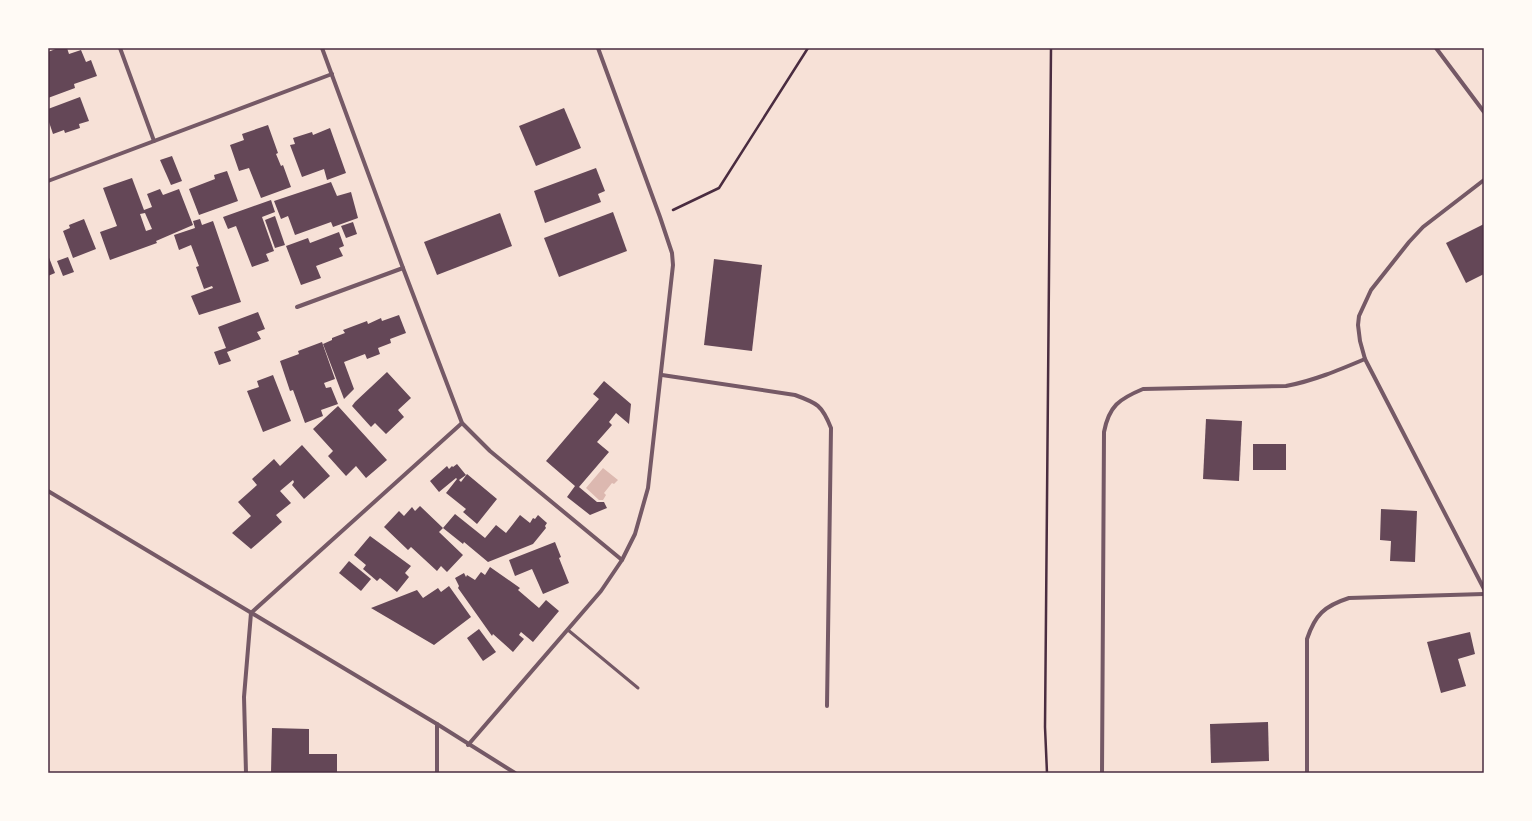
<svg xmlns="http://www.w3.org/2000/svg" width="1532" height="821" viewBox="0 0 1532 821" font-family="'DM Sans',sans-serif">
	<rect width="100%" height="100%" fill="#f7e1d7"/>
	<!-- water -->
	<path fill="#dcb8b0" d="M603,468L618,480L614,484L612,483L604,493L606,495L603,500H599L586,488Z"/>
	<!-- building -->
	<g fill="#644757" fill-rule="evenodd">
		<path d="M58,48H67L69,54L81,50L86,62L91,60L97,76L74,84L75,88L48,98V52Z"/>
		<path d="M80,97L89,121L79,124L80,128L65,133L64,130L53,134L48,119V109Z"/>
		<path d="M564,108L581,148L536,166L519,126Z"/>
		<path d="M268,125L278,153L276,154L281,166L283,165L291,187L261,198L249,168L239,171L230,145L244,140L242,134Z"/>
		<path d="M330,128L346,173L327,180L324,169L302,177L290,145L295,144L293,138L312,132L313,135Z"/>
		<path d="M172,156L182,181L171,185L160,160Z"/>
		<path d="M596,168L605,191L598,194L601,202L545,223L534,191Z"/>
		<path d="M227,171L238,201L199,215L189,189L215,179L214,175Z"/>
		<path d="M132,178L144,210L152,207L147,194L160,189L163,195L179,189L193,225L156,241L157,243L110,260L100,232L117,226L103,188ZM145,213L152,229L146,231L140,214Z"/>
		<path d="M331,182L337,196L351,192L358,218L333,227L331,222L295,235L288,216L281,219L274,201Z"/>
		<path d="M271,200L275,212L262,217L274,251L266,254L269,261L252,267L236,226L228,229L223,217Z"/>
		<path d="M613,212L627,251L559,277L544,238Z"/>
		<path d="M500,213L512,246L437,275L424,242Z"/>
		<path d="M275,216L285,245L275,248L265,220Z"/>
		<path d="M84,219L96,249L73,258L63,231L70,228L69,225Z"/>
		<path d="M200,219L202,225L213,221L241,302L199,315L191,296L213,288L212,286L204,289L196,267L199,266L191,245L179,250L174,235L195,228L193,221Z"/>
		<path d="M353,222L357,234L346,238L341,226Z"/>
		<path d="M1484,224V274L1466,283L1446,243Z"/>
		<path d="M339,232L344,246L339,248L343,256L316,266L321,278L301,285L286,246L308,238L310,243Z"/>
		<path d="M48,255L55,273L48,276Z"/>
		<path d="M68,257L74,272L63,276L57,261Z"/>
		<path d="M714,259L762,265L752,351L704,345Z"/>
		<path d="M258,312L265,329L257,332L261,339L227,352L231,361L219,365L214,352L226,348L218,327Z"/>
		<path d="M399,315L406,333L390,339L391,343L378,348L380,354L367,359L365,354L344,362L354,389L344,399L323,344L332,340V338L345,333L343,330L367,321L368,324L381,318L382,321Z"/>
		<path d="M322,342L335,379L324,383L326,388L331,387L338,404L321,410L323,416L305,423L293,390L290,391L280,361L299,354L298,351Z"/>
		<path d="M387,372L411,398L398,410L404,417L386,434L375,423L371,427L352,406L355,402Z"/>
		<path d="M273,375L291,421L263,432L247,391L259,387L257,381Z"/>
		<path d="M604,381L631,404L629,424L616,413L609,422L612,425L597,442L609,452L579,487L597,502H604L607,508L590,515L567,497L575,486L546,461L599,399L593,394Z"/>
		<path d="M338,406L387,460L366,478L356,466L346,476L328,456L333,451L313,429Z"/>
		<path d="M1206,419L1242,421L1239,481L1203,479Z"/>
		<rect x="1253" y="444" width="33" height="26"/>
		<path d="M302,445L330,476L304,499L292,485L294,482L293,480L280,491L291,503L276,515L282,522L251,549L232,533L251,516L238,502L257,485L252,479L274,459L280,466Z"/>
		<path d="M457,464L466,475L459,480L461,482L467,474L497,499L477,524L463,512L466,509L446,493L457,479L456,478L439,492L430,481L447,466L449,469L452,466L453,467Z"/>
		<path d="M420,506L443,528L439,532L463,555L447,572L441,566L437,571L411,547L408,550L384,527L399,511L404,516L412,507L415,511Z"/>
		<path d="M1381,509L1417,511L1415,562L1390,561L1391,541L1380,540Z"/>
		<path d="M455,514L485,538L496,525L506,533L520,515L530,523L533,518L535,519L538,515L547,523L545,526L546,528L533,544L488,562L464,542L463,544L443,528Z"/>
		<path d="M370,536L411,566L405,573L409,577L397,592L380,578L377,581L363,569L366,565L354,555Z"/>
		<path d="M555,542L561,557L559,558L569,583L543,594L532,569L515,576L509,560Z"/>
		<path d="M349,561L371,579L361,591L339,573Z"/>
		<path d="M490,567L520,588L518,590L539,608L546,600L559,611L533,642L521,632L519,635L524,639L513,652L493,634L492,636L458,588L459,586L455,578L464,573L466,577L467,575L475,580L481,572L485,575Z"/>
		<path d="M449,586L471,617L434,645L371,608L417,590L423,598L438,588L441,592Z"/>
		<path d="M479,629L496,652L483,661L467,638Z"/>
		<path d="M1470,632L1475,654L1458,659L1466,686L1441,693L1427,642Z"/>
		<path d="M1268,722L1269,761L1211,763L1210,724Z"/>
		<path d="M272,728L309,729V754H337V773H271Z"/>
	</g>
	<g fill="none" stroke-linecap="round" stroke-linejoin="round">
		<!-- path -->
		<g stroke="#4a2c40" stroke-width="2.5">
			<path d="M673,210L719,188L808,48"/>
			<path d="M1047,773L1045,727L1051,48"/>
		</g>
		<!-- service -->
		<path stroke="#755966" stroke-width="3" d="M568,630L638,688"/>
		<!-- minor -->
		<g stroke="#755966" stroke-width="4">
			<path d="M120,48L154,141"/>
			<path d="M322,48L403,268L462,423L490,451L622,560"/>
			<path d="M1436,48L1484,112"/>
			<path d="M1484,180L1423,227L1409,242L1371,290L1359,316L1358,325L1360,341L1365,359L1484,589"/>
			<path d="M48,181L332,74"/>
			<path d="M297,307L403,268"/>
			<path d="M662,375L795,395C817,403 822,405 831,428L827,706"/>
			<path d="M48,491L437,724L515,773"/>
			<path d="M251,613L462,423"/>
			<path d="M468,745L601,591L622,560L635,534L648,488L673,265L672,253L660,217L598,48"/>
			<path d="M246,773L244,697L251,613"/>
			<path d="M437,773V724"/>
			<path d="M1102,773L1104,432C1109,406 1119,399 1143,389L1286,386C1313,381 1339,370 1365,359"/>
			<path d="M1307,773V639C1315,615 1324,606 1349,598L1484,594"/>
		</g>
	</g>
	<!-- border -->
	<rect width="1532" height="821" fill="none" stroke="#fffaf5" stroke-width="98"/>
	<rect x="49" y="49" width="1434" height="723" fill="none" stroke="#4a2c40" stroke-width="1.5"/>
</svg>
